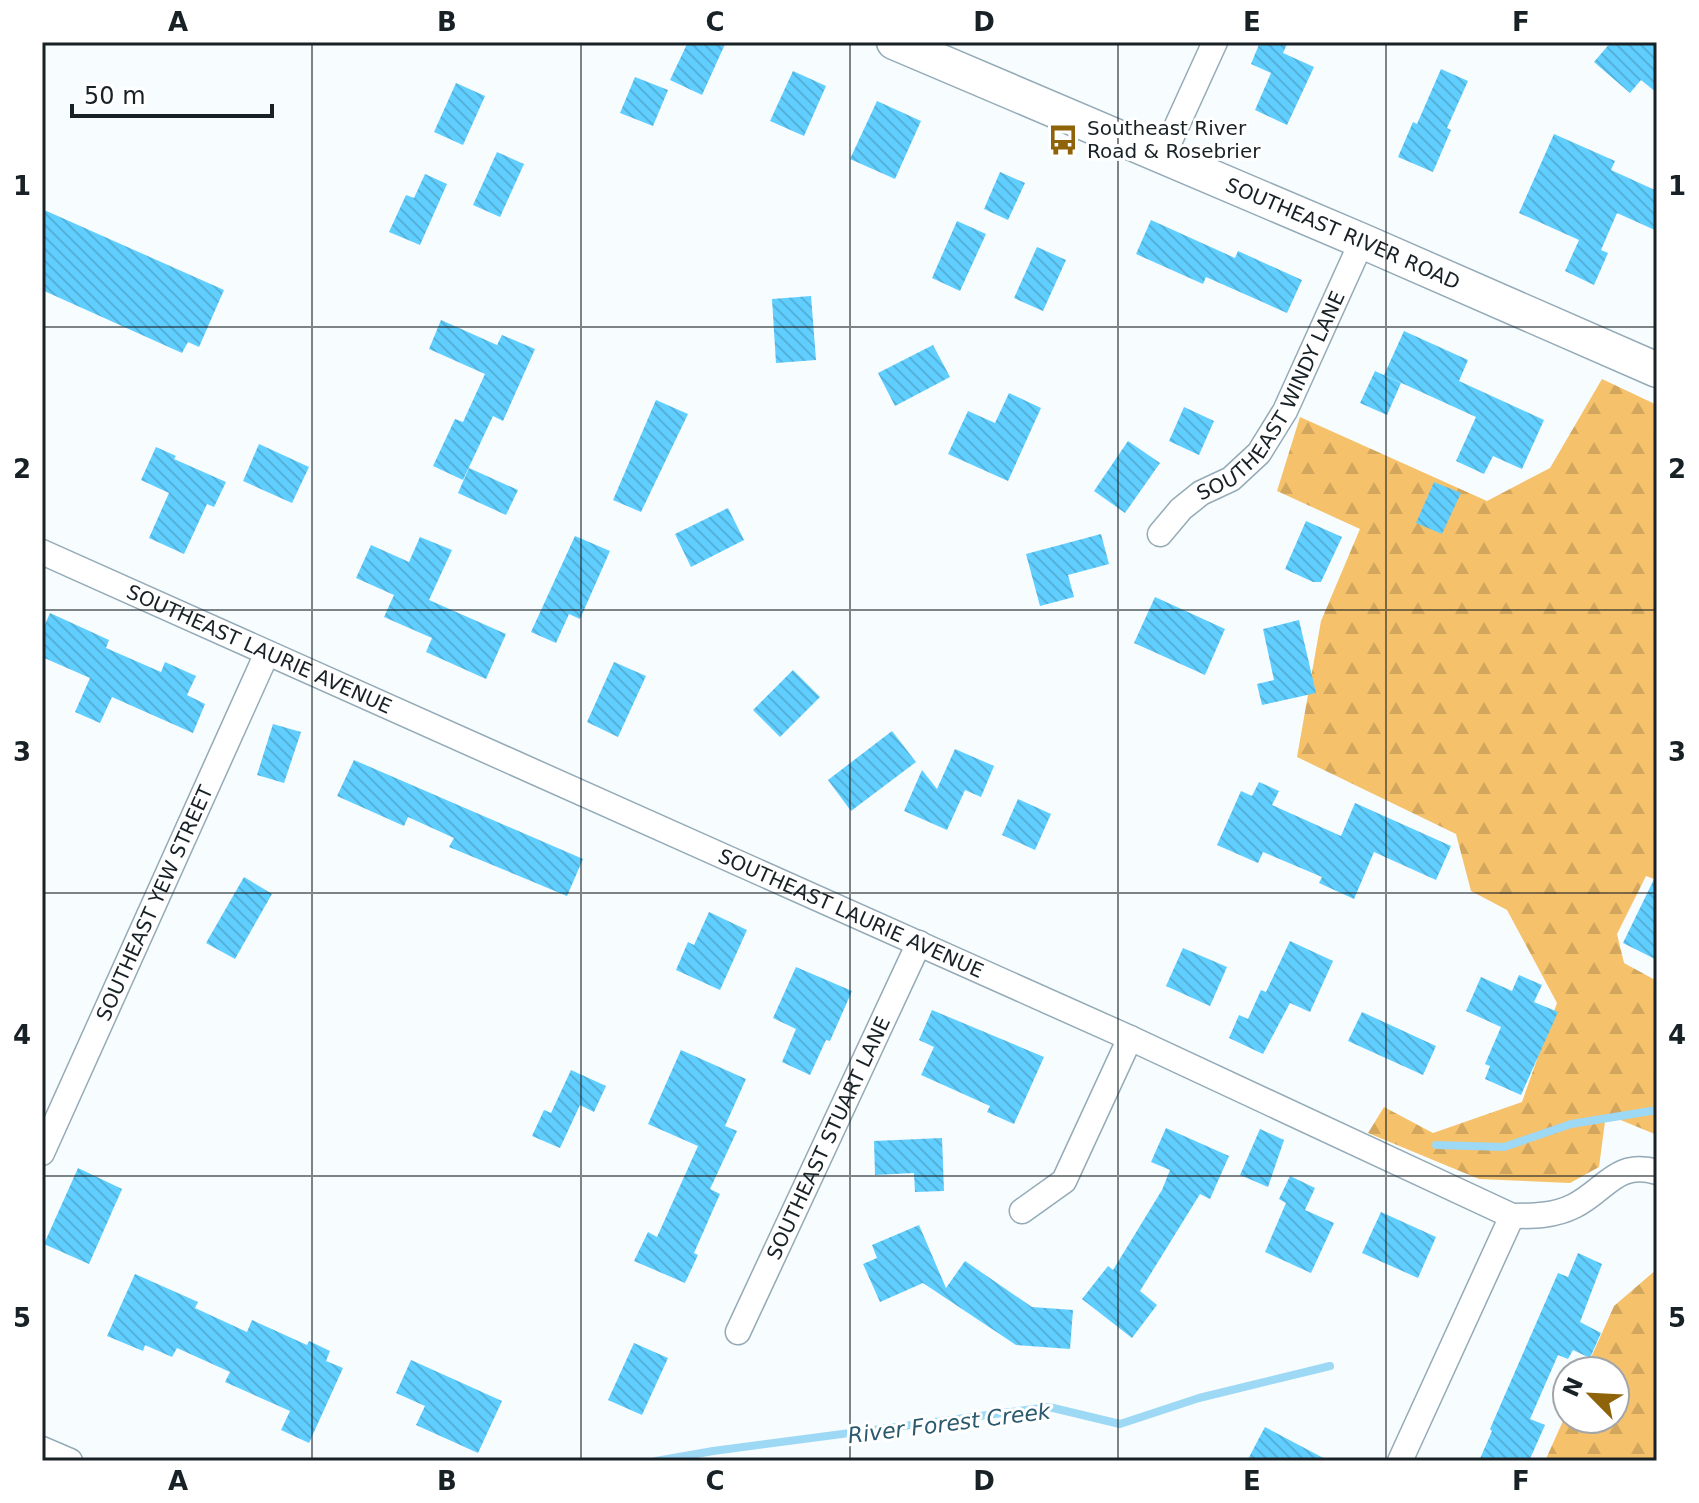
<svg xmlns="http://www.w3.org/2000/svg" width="1699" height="1503" viewBox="0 0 1699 1503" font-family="'DejaVu Sans',sans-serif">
	<defs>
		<pattern id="forest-firs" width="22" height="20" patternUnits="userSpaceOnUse" patternTransform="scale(2)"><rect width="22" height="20" fill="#f6c16b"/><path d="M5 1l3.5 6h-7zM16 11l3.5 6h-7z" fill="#d2a65d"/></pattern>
		<pattern id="building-back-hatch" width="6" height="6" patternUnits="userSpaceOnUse" patternTransform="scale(2)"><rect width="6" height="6" fill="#60cfff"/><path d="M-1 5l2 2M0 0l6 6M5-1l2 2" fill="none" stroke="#53b1da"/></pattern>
	</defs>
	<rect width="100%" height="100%" fill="#f7fcff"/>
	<!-- forest -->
	<g fill="url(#forest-firs)">
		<path d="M1602,379L1657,405V880L1646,876L1617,934L1624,963L1657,981V1135L1606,1114L1599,1167L1570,1183L1479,1179L1368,1133L1384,1107L1433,1133L1522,1102L1557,1003L1507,910L1471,891L1456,834L1297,757L1321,621L1360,529L1277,491L1300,417L1487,501L1550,468Z"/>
		<path d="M1657,1269V1461H1545L1567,1412V1419H1615V1371H1585L1614,1306Z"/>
	</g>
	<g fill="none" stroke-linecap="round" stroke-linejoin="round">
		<!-- stream -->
		<g stroke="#9dd8f5" stroke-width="8">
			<path d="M1436,1145L1504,1147L1571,1124L1657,1110"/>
			<path d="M656,1461L713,1451L1049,1407L1120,1424L1199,1398L1330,1366"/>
		</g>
	</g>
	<!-- building -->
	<g fill="url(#building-back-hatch)">
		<path d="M688,42H726L702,95L670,80Z"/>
		<path d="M1260,42H1288L1283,53L1314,67L1287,125L1255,110L1271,73L1251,64Z"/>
		<path d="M1611,42H1657V93L1641,80L1630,93L1594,62Z"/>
		<path d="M1441,69L1468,81L1447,128L1451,130L1433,172L1398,157L1413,122L1417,124Z"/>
		<path d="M793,71L826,86L804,136L770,121Z"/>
		<path d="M635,77L668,90L653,126L620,113Z"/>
		<path d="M456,83L485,96L463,145L434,132Z"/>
		<path d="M877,101L921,121L895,179L850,159Z"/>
		<path d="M1554,134L1615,161L1611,170L1657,191V231L1617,213L1601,250L1608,253L1594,285L1565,271L1579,240L1519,213Z"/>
		<path d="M497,152L524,164L500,217L473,205Z"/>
		<path d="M1000,172L1025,183L1008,220L984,209Z"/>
		<path d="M425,174L447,184L420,245L389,232L406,195L414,198Z"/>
		<path d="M42,209L224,290L199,347L188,342L182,353L42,290Z"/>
		<path d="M1151,220L1235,258L1238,251L1302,280L1287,313L1206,277L1203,284L1136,254Z"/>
		<path d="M957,221L986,234L960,291L932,278Z"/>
		<path d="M1037,247L1066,260L1043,311L1014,298Z"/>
		<path d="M811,296L816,360L776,363L772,299Z"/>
		<path d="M441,320L497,345L502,335L535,349L503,421L493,416L463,480L433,466L455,419L463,422L485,374L429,349Z"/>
		<path d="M1404,331L1468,360L1459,381L1544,420L1522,469L1493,456L1484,474L1456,461L1476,417L1384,375Z"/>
		<path d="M933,345L950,377L895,406L878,373Z"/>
		<path d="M1375,371L1401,383L1387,415L1360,403Z"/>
		<path d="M1009,393L1041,408L1008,481L948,454L968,411L995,423Z"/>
		<path d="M656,400L688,414L641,512L613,500Z"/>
		<path d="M1184,407L1214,421L1199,455L1169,441Z"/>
		<path d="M1128,441L1160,463L1125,513L1094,491Z"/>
		<path d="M259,444L309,467L292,503L243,481Z"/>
		<path d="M156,447L176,456L174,459L226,482L214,507L207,504L184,554L149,538L169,493L141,480Z"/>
		<path d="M469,468L518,490L506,515L458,493Z"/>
		<path d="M1434,482L1461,493L1442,534L1416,523Z"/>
		<path d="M728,508L744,540L691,567L675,534Z"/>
		<path d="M1306,521L1342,537L1321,582H1313L1285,569Z"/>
		<path d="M1101,534L1109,564L1068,575L1074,597L1040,606L1026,554Z"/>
		<path d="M575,536L610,551L580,619L569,614L556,643L531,632Z"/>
		<path d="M420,537L452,550L429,600L506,634L486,679L426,652L432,638L384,617L394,595L356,578L371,545L409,562Z"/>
		<path d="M1155,597L1225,629L1205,675L1134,643Z"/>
		<path d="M50,613L109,640L106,648L161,672L165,662L196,676L187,695L205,704L193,733L112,697L100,723L75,712L90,678L42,657V631Z"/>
		<path d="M1299,620L1316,693L1262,705L1257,684L1274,680L1263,629Z"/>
		<path d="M614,662L646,676L618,737L587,722Z"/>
		<path d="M793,670L820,697L780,737L753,710Z"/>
		<path d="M273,724L301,732L284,783L257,775Z"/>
		<path d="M892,731L916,762L851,811L828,780Z"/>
		<path d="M955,749L994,766L981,797L965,790L947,830L904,811L922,770L937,789Z"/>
		<path d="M354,760L583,859L567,896L449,847L454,838L408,817L404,826L337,796Z"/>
		<path d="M1259,782L1279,791L1272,805L1341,836L1355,803L1451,846L1436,880L1374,852L1354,899L1319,883L1322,877L1263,852L1258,863L1217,845L1241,791L1252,796Z"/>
		<path d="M1018,799L1051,814L1035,850L1002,835Z"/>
		<path d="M1657,873V960L1623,943Z"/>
		<path d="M244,877L272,894L235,959L206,943Z"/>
		<path d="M709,912L747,930L720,990L676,970L688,942L694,945Z"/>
		<path d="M1290,941L1333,961L1310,1012L1290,1003L1263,1054L1229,1038L1239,1015L1248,1019L1261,990L1266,992Z"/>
		<path d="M1183,948L1227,967L1210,1006L1166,986Z"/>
		<path d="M796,967L852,991L830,1041L826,1040L810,1075L782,1062L796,1029L773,1018Z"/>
		<path d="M1519,975L1542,985L1534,1002L1558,1012L1521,1095L1485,1079L1490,1066L1485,1064L1501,1027L1466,1011L1481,977L1512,991Z"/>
		<path d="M932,1010L1044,1057L1014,1124L987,1112L990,1106L921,1075L934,1047L919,1040Z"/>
		<path d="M1362,1012L1436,1046L1423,1075L1348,1041Z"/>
		<path d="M681,1050L746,1079L725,1126L737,1131L710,1189L720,1194L694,1253L698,1255L685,1283L634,1261L648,1232L657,1237L698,1146L648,1124Z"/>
		<path d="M571,1070L606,1086L594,1112L580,1105L560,1148L532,1136L544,1110L551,1113Z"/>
		<path d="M1166,1128L1229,1156L1210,1199L1200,1194L1140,1291L1157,1305L1132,1338L1082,1299L1108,1266L1113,1270L1162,1190L1170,1170L1151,1162Z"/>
		<path d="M1260,1129L1284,1140L1268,1187L1240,1175Z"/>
		<path d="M942,1138L944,1191L915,1192L914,1173L875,1175L874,1141Z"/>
		<path d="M78,1168L122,1189L89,1264L44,1244Z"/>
		<path d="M1290,1176L1315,1188L1305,1210L1334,1223L1311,1273L1265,1252L1286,1203L1279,1199Z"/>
		<path d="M1381,1212L1436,1237L1418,1278L1362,1253Z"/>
		<path d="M919,1225L946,1288L965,1261L1032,1307L1073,1310L1070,1349L1016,1345L923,1283L880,1302L863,1264L877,1258L872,1245Z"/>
		<path d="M1578,1253L1602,1264L1580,1322L1601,1333L1590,1358L1573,1350L1568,1359L1558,1355L1530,1419L1545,1425L1529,1461H1479L1492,1431L1490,1429L1558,1273L1568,1277Z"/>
		<path d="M135,1274L198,1302L195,1308L247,1332L252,1320L307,1345L309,1341L330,1351L326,1361L343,1368L309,1443L281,1430L290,1411L225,1382L230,1372L177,1348L172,1357L145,1345L143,1351L107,1336Z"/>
		<path d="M634,1343L668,1358L642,1415L608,1400Z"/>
		<path d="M411,1360L502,1401L478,1453L416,1425L425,1406L396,1393Z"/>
		<path d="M1265,1427L1329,1461H1247Z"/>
	</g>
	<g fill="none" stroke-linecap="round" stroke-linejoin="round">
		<!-- street casing -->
		<g stroke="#94abb7" stroke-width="27">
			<g id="street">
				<path d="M1163,156L1215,42"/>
				<path id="s1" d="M1160,534L1181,509L1201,493L1231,479L1259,453L1285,411L1362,241"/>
				<path id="s2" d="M42,552L1130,1038L1512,1216C1534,1216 1554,1216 1574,1206C1606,1190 1616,1160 1657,1172"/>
				<path id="s3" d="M42,1153L267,653"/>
				<path d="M1022,1211L1064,1181L1130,1038"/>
				<path id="s4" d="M738,1332L919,943"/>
				<path d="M42,1449L70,1461"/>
				<path d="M1400,1461L1512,1216"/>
			</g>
		</g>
		<!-- secondary casing -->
		<g stroke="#94abb7" stroke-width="37">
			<g id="secondary">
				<path id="s5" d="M894,42L1362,241L1657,370"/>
			</g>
		</g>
		<!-- street -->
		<use href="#street" stroke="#fff" stroke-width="24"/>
		<!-- secondary -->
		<use href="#secondary" stroke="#fff" stroke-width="34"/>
	</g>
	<!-- grid -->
	<path fill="none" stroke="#182125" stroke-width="2" stroke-opacity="0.55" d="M312,42V1461M581,42V1461M850,42V1461M1118,42V1461M1386,42V1461M42,327H1657M42,610H1657M42,893H1657M42,1176H1657"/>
	<!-- icons -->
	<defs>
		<g id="bus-bare" transform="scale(2.4)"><path d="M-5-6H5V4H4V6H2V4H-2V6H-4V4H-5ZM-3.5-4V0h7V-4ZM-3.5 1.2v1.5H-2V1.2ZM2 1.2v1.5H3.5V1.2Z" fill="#8e6309" stroke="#fff" stroke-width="2.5" paint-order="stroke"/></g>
	</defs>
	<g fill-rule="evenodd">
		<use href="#bus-bare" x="1063" y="140"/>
	</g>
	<g text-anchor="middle" stroke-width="6" stroke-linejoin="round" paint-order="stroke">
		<!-- poi labels -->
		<g font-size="20" fill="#182125" stroke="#fff" text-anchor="start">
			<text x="1087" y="135">Southeast River<tspan x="1087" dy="23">Road &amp; Rosebrier</tspan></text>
		</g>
		<!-- street labels -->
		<g font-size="20" fill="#182125" stroke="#fff">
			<text dy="7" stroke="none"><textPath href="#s5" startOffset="488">SOUTHEAST RIVER ROAD</textPath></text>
			<text dy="7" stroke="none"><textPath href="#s1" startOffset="182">SOUTHEAST WINDY LANE</textPath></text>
			<text dy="7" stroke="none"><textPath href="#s2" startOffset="238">SOUTHEAST LAURIE AVENUE</textPath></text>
			<text dy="7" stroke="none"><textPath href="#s3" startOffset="274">SOUTHEAST YEW STREET</textPath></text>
			<text dy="7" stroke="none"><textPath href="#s2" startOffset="886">SOUTHEAST LAURIE AVENUE</textPath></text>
			<text dy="7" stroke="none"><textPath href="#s4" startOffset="214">SOUTHEAST STUART LANE</textPath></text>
		</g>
		<!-- water labels -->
		<g font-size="22" font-style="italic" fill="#2b596e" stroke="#fff">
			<text transform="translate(949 1423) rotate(-7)" y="8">River Forest Creek</text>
		</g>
	</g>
	<!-- border -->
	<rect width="1699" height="1503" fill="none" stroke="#ffffff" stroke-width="88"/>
	<!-- north arrow -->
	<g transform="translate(1591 1395) rotate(294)"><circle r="38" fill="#ffffff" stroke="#a3a6a8" stroke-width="2"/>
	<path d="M0-6L14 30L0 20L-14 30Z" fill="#8e6309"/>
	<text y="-12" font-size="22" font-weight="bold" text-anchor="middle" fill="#182125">N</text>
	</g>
	<!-- scale -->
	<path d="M72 104v12h200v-12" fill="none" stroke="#182125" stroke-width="4"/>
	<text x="84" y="104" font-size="24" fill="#182125" stroke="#ffffff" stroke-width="6" paint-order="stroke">50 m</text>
	<rect x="44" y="44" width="1611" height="1415" fill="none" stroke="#182125" stroke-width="3"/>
	<g font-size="26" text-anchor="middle" font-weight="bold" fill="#182125">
		<text x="178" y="31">A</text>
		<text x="447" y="31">B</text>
		<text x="715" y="31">C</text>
		<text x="984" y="31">D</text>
		<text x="1252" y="31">E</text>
		<text x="1521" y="31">F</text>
		<text x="22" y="195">1</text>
		<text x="1677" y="195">1</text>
		<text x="22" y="478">2</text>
		<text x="1677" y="478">2</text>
		<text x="22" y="761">3</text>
		<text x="1677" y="761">3</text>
		<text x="22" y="1044">4</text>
		<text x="1677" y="1044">4</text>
		<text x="22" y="1327">5</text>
		<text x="1677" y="1327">5</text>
		<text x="178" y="1490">A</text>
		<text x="447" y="1490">B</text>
		<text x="715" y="1490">C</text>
		<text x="984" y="1490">D</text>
		<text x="1252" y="1490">E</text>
		<text x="1521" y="1490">F</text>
	</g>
</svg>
